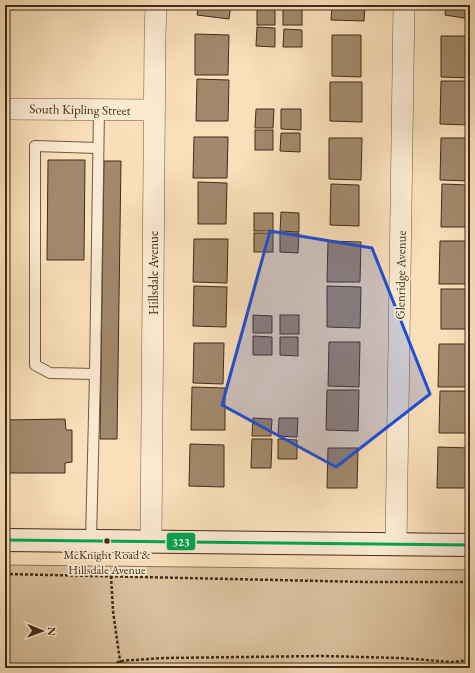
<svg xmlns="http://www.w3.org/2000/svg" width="475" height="673" viewBox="0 0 475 673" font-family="'EB Garamond',serif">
	<rect width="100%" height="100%" fill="#f9dfba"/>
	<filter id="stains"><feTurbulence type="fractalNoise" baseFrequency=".005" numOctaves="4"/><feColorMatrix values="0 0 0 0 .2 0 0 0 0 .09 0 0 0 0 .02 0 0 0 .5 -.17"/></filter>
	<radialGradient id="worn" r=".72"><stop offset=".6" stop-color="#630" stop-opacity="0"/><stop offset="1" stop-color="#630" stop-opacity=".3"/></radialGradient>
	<!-- green -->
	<path fill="#dac09e" stroke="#8e765b" d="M5,565L470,570V668H5Z"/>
	<!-- building -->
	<g fill="#a2896c" stroke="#432b18">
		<rect x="33" y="5" width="37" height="2"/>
		<path d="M198,5H231L229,19L197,15Z"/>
		<path d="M332,5H365L364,21L331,20Z"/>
		<path d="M446,5H470V19L445,15Z"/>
		<rect x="257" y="6" width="18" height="19"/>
		<rect x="283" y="8" width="19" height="17"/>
		<path d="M257,27L275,28V47L256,46Z"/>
		<path d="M284,29L302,30V47H283Z"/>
		<path d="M195,34L229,35L228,75H195Z"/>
		<path d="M332,35H361V77L332,76Z"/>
		<path d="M441,36H470V78L441,77Z"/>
		<path d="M197,79L229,80L228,121H196Z"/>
		<path d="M441,81H470V125L440,124Z"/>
		<path d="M330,82H362V122L330,121Z"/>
		<path d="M256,109H274L273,128H255Z"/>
		<path d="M281,109H301V130L281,129Z"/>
		<rect x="255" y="130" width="18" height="20"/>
		<path d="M281,133H300V152L280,151Z"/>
		<path d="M194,137H228L227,178H193Z"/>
		<path d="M329,138H362L361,180L329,179Z"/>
		<path d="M441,138H470V181L440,180Z"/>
		<path d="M48,160H85L84,260H47Z"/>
		<path d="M104,161H121L117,439H100Z"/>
		<path d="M198,182L227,183L226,224H198Z"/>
		<path d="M331,184L359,185V226L330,225Z"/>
		<path d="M442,184L470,185V227H441Z"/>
		<path d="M281,212L299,213V232L280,231Z"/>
		<rect x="254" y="213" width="19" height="18"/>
		<rect x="254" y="233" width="19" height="19"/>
		<path d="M280,233H299L298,253L280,252Z"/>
		<path d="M194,239H228L227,283L193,282Z"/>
		<path d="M328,241L361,242L360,282H327Z"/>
		<path d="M440,241H470V284H439Z"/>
		<path d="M194,286L227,287L226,327L193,326Z"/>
		<path d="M327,286L361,287L360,328L327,327Z"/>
		<rect x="441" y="289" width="28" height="40"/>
		<path d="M253,315L272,316V333H253Z"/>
		<rect x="280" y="315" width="19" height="19"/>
		<path d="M253,336L272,337V355H253Z"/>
		<path d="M280,337H298V356L280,355Z"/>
		<path d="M329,342H360L359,387L328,386Z"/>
		<path d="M194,343H224L223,384L193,383Z"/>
		<path d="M439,344H470V387H438Z"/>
		<path d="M192,387L225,388V430H191Z"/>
		<path d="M327,390H359L358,431L326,430Z"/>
		<path d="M440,391H470V433H439Z"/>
		<path d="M253,418L272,419L271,436H252Z"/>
		<path d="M279,418H298L297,437L278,436Z"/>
		<path d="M65,419L66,430H72V462L65,463V473H5V420Z"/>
		<path d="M252,439H272L271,468H251Z"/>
		<path d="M278,439L297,440V459H278Z"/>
		<path d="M190,444L224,445V487L189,486Z"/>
		<path d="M438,447L470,448V488H437Z"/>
		<path d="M328,448H358L357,488H327Z"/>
	</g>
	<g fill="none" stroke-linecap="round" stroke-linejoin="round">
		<!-- lane casing -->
		<g stroke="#705840" stroke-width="12">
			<g id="lane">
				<path d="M95,374L50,373L35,365V146L98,148"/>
				<path d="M91,540L95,374L99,110"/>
			</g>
		</g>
		<!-- street casing -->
		<g stroke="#705840" stroke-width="22">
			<g id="street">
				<path d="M5,109L154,110"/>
				<path d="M151,541L155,36L156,5"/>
				<path d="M396,544L404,5"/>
			</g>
		</g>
		<!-- secondary casing -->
		<g stroke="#432b18" stroke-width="24">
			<path id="secondary" d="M5,540L470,545"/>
		</g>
		<!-- path -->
		<g stroke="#432b18" stroke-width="2.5" stroke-dasharray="3 2" stroke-linecap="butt">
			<path d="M5,574L366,582H470"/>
			<path d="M111,576L113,611L120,661L133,668"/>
			<path d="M108,668L120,661L163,658L323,656L400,658L452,662L470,660"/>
		</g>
		<!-- lane -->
		<use href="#lane" stroke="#fbead2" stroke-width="10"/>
		<!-- street -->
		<use href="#street" stroke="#fbead2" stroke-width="21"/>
		<!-- secondary -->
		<use href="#secondary" stroke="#fbead2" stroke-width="22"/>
		<!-- bus-1 casing -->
		<g stroke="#fbead2" stroke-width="6">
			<path id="bus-1" d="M5,540L470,545"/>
		</g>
		<!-- bus-1 -->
		<use href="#bus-1" stroke="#00a651" stroke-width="3"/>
	</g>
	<!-- marked area -->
	<path fill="#1d4ed8" fill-opacity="0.2" stroke="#1d4ed8" stroke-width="3" stroke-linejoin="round" d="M270,231L372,248L430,394L336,467L222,405Z"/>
	<!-- markers -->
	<circle fill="#432b18" stroke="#fbead2" stroke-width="1.5" cx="107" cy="541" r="3.5"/>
	<g text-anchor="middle" stroke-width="3.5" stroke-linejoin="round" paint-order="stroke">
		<!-- bus labels -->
		<g font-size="12" fill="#432b18" stroke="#fbead2">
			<text x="107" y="559">McKnight Road &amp;<tspan x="107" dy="15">Hillsdale Avenue</tspan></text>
		</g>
		<!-- street labels -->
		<g font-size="13" fill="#432b18" stroke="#fbead2">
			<text transform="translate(80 109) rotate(1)" y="5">South Kipling Street</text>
			<text transform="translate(153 273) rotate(-90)" y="5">Hillsdale Avenue</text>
			<text transform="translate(400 275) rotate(-89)" y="5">Glenridge Avenue</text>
		</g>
	</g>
	<rect stroke="#fbead2" stroke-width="1.5" x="166" y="532" width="30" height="19" rx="4" fill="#00a651"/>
	<g font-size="11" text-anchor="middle" font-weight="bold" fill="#fff">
		<text x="181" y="546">323</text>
	</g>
	<!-- margin -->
	<rect width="475" height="673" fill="none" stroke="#f9dfba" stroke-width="20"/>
	<rect x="6" y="6" width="463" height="661" fill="none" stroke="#432b18" stroke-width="2"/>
	<rect x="10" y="10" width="455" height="653" fill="none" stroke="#432b18"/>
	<!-- north arrow -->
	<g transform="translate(42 631) rotate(91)" stroke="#fbead2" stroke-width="3" paint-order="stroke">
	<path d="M0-3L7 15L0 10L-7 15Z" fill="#432b18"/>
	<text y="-6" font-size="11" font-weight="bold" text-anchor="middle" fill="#432b18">N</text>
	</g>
	<rect width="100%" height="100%" filter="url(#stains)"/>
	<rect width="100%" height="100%" fill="url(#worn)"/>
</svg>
